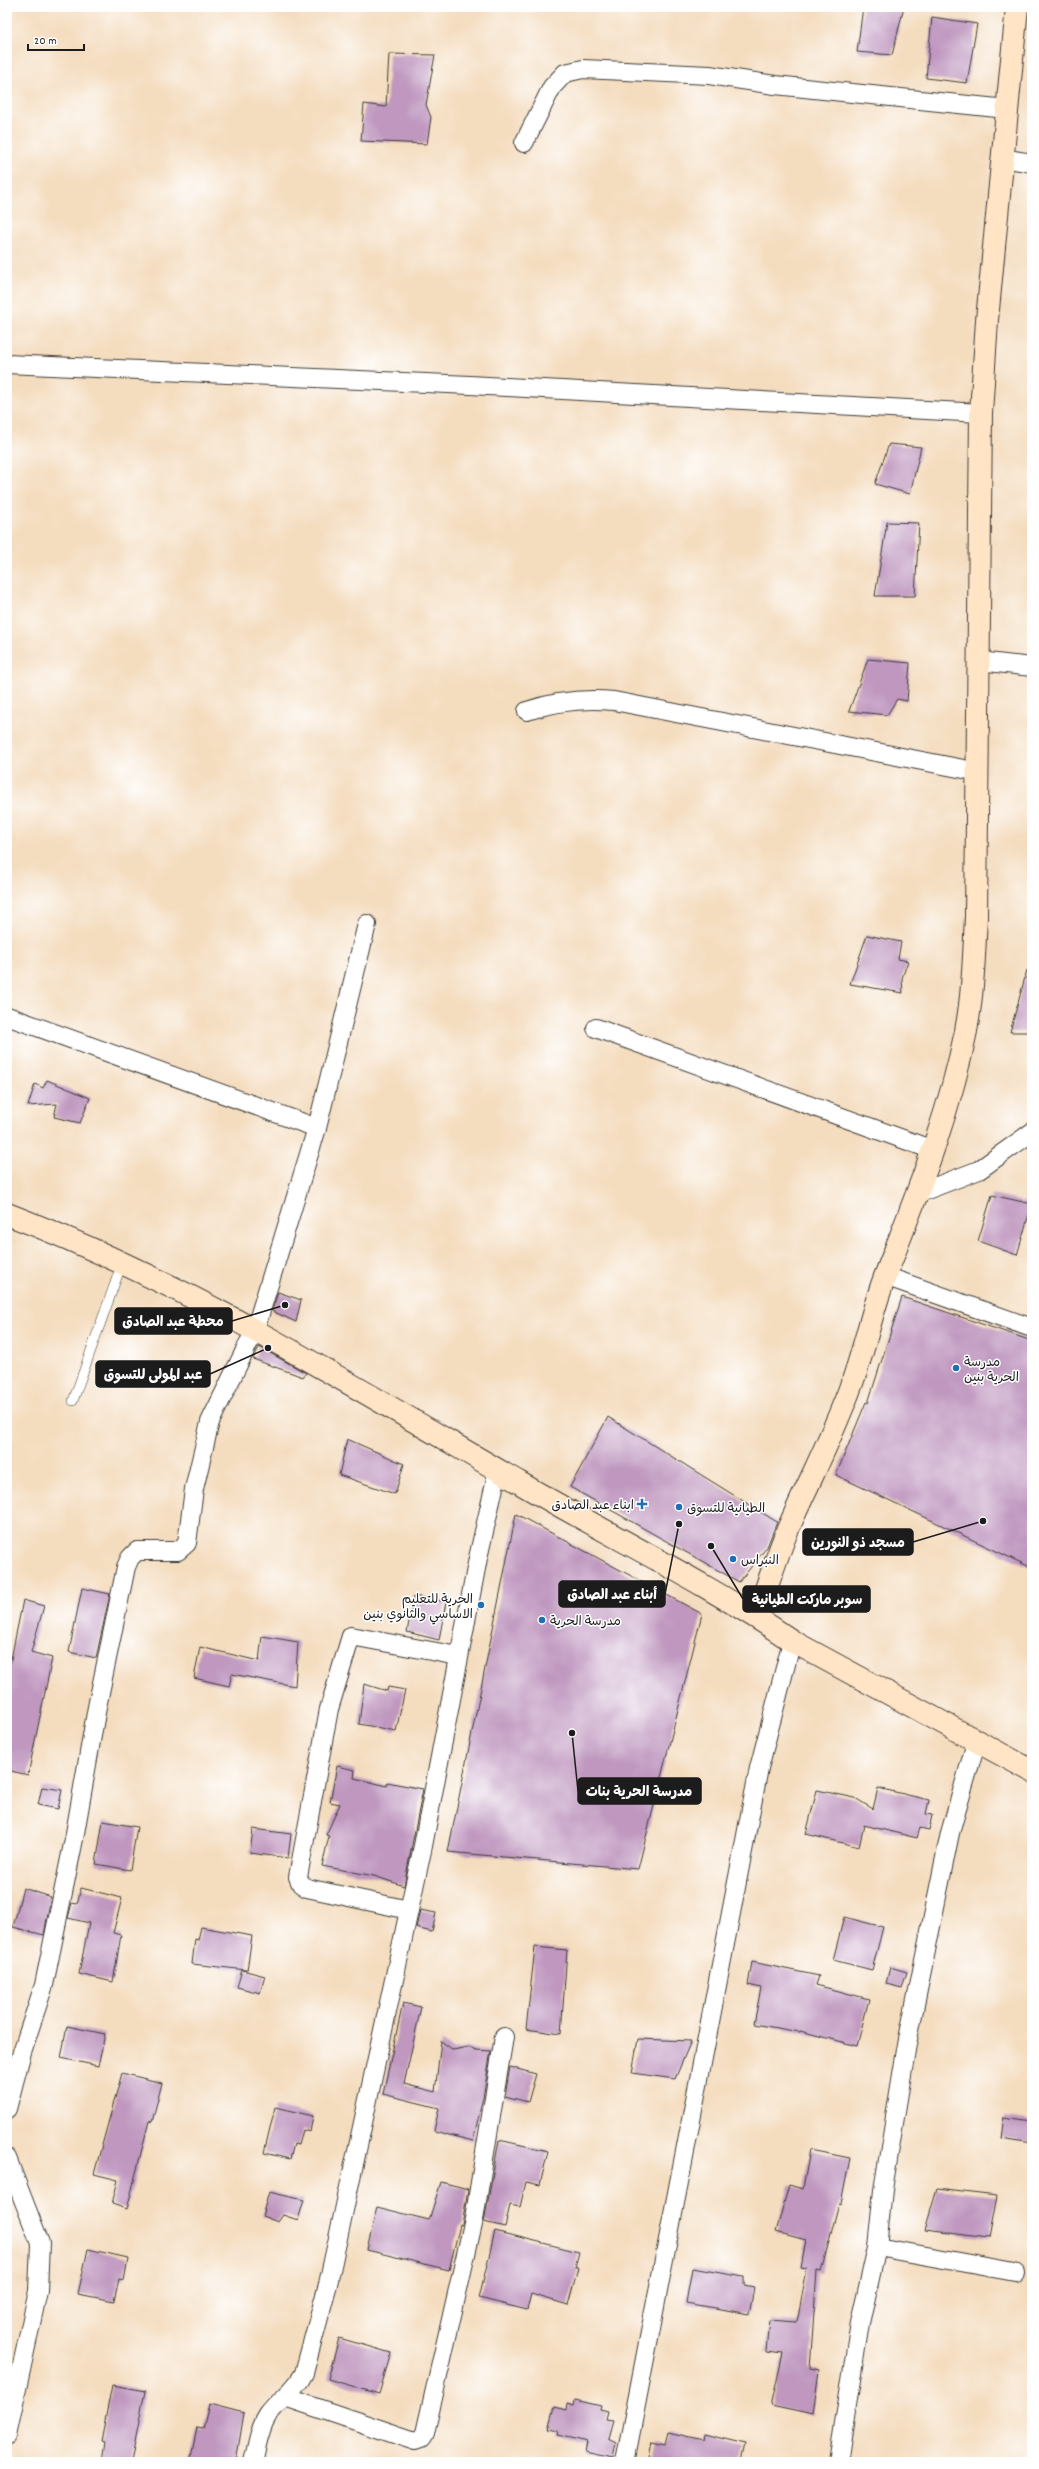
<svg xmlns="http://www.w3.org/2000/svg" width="1039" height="2469" viewBox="0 0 1039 2469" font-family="Dekko,'Playpen Sans Arabic',sans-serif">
	<rect width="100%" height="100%" fill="#fff"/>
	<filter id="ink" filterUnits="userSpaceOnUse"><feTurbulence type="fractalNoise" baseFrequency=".025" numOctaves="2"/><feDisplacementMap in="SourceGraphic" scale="8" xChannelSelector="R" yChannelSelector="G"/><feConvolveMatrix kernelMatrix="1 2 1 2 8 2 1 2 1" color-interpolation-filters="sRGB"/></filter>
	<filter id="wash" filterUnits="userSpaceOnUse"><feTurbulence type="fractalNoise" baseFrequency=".012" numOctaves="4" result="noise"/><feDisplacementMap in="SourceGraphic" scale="16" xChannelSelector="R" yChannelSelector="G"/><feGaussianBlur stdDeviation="0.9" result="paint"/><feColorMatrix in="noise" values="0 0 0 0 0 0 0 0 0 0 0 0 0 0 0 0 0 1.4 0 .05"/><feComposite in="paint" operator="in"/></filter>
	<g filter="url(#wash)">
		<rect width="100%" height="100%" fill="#f4dcbe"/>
		<g id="blocks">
			<!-- building -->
			<g fill="#bf97bf">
				<path d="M863,7H904L892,55L857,52Z"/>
				<path d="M932,17L977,24L967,83L926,78Z"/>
				<path d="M389,54L435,55L426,105L431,117L427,144L361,141L364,104L386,107Z"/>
				<path d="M889,444L921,447L910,494L875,484Z"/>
				<path d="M887,522L919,523L915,596H875Z"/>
				<path d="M868,659L910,663L907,701L897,699L887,715L849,711Z"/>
				<path d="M867,935L901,942L898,959L908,961L902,978L903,993L850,984Z"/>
				<path d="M1027,970L1032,971V1032H1010Z"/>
				<path d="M47,1080L90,1098L80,1123L54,1117L57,1104L28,1106L35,1084L43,1088Z"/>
				<path d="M992,1195L1032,1204L1017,1255L978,1241Z"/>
				<path d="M278,1292L301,1300L296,1322L272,1311Z"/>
				<path d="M902,1297L1032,1341V1568L836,1475L866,1402L868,1403Z"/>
				<path d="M259,1347L263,1349L306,1373L303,1377L253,1359Z"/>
				<path d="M608,1417L777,1522L767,1547L739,1582L570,1487Z"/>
				<path d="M347,1439L404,1464L395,1494L339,1475Z"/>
				<path d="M516,1514L702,1614L638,1869L448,1852Z"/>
				<path d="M82,1588L110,1594L96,1658L69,1652Z"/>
				<path d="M414,1596L446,1602L439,1640L407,1632Z"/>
				<path d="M23,1600L44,1606L31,1652L52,1658L28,1775L7,1770V1664H10Z"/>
				<path d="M262,1636L298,1642L295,1686L232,1674L229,1686L194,1678L200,1647L259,1661Z"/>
				<path d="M364,1684L387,1691L388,1687L405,1690L396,1731L359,1724Z"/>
				<path d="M337,1766L355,1770L354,1778L387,1786V1782L423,1789L404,1886L374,1876L322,1866L329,1836L326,1835L340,1804L330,1802Z"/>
				<path d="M42,1787L62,1790L58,1809L38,1805Z"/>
				<path d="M878,1788L929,1800L926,1814L932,1815L929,1830L920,1828L917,1838L864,1825L859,1847L806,1834L817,1790L855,1798L873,1809Z"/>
				<path d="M103,1821L137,1827L130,1870L96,1864Z"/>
				<path d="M253,1829L291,1834L288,1858L250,1853Z"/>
				<path d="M23,1888L51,1897L44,1935L13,1927Z"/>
				<path d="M81,1888L122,1898L113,1933L121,1935L113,1982L79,1974L89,1923L68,1918L72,1903L77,1904Z"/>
				<path d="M420,1910L436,1913L432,1932L416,1928Z"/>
				<path d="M844,1917L883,1927L872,1970L833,1960Z"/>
				<path d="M201,1927L252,1936L247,1970L192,1964L195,1939L198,1940Z"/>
				<path d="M535,1947L567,1950L561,2034L526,2029Z"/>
				<path d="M752,1962L819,1976L816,1985L869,1999L857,2046L800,2031V2032L754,2024L761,1988L748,1985Z"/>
				<path d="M890,1967L907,1972L902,1988L886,1984Z"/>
				<path d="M242,1970L265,1976L260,1993L237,1987Z"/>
				<path d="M403,2003L421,2007L404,2084L435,2092L441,2041L453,2050L469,2047L476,2050L491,2051L483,2097L473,2141L434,2131L439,2108L383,2094Z"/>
				<path d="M67,2026L105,2034L98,2066L61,2058Z"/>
				<path d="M638,2039L691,2041L675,2079L632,2073Z"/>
				<path d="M510,2067L536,2074L528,2102L505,2096Z"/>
				<path d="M122,2073L162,2083L152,2122L149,2121L127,2209L112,2204L118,2180L94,2174Z"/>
				<path d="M275,2107L313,2116L310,2132L303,2130L299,2145L294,2144L290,2159L264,2153Z"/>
				<path d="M1004,2117L1032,2121V2143L1001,2138Z"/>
				<path d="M499,2140L548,2151L540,2185L526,2182L520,2207L510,2205L505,2227L484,2222Z"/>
				<path d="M810,2150L850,2158L841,2204L839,2203L821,2272L817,2271L810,2368L819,2370L813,2415L771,2406L783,2354L766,2352L769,2320L797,2322L807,2269L801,2268L806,2240L776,2232L789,2185L803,2189Z"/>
				<path d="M441,2182L468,2189L462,2225L460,2224L449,2270L367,2250L377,2207L429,2220Z"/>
				<path d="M937,2189L997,2196L989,2238L925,2230Z"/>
				<path d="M269,2192L304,2200L298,2220L283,2215L278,2222L262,2216Z"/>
				<path d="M495,2231L579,2252L575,2268H578L568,2305L531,2294L527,2310L479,2298Z"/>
				<path d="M88,2249L128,2258L124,2280L119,2279L114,2301L78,2294Z"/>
				<path d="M692,2268L744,2277V2285L754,2287L749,2314L686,2303Z"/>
				<path d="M339,2338L391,2353L379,2394L328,2379Z"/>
				<path d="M112,2385L145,2391L131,2462H101L104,2442L101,2441Z"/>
				<path d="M575,2400L601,2406L600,2410L608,2412L606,2420L613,2421L608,2439L616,2443L613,2458L586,2452L588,2442L557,2435L558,2431L549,2429L555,2407L567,2410L568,2403L574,2405Z"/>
				<path d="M209,2404L244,2413L236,2462H190L197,2428L203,2429Z"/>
				<path d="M668,2432L703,2440L704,2434L745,2444L741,2462H648L652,2441L665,2444Z"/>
			</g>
		</g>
	</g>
	<g filter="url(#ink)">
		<use href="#blocks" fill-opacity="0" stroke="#3c3934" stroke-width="1"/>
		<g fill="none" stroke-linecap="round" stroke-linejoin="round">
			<!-- lane casing -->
			<g stroke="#3c3934" stroke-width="10">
				<path id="lane" d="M73,1401L122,1263"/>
			</g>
			<!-- street casing -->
			<g stroke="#3c3934" stroke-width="20">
				<g id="street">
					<path d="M524,143L552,87L565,73L583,69L709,75L775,85L1007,109"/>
					<path d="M1002,158L1032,163"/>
					<path d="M7,364L470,385L981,413"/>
					<path d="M979,661L1032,667"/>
					<path d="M527,711C556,701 583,698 614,701L979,772"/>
					<path d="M7,1016L317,1128"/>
					<path d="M596,1028L933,1150"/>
					<path d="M919,1193L979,1170L1032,1132"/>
					<path d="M885,1276L1032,1328"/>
					<path d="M409,1910L307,1888L301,1884L298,1877L329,1709L351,1636L458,1656"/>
					<path d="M7,2109L22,2052L44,1985L74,1839L97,1707L126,1567L130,1558L137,1551H178L187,1543L194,1489L210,1422L255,1330L317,1128L367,924"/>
					<path d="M7,2158L40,2243L38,2291L7,2435"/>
					<path d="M877,2247L1015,2272"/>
					<path d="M285,2397L415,2441L421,2439L425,2433L474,2219L504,2037"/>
					<path d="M253,2462C257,2447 259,2428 268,2415C279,2400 296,2390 304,2373L328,2284L423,1846L478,1558L498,1470"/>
					<path d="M625,2462L759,1768L792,1641"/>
					<path d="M838,2462L860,2323L877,2247L883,2190L907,2044L950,1833L976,1743"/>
				</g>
			</g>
			<!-- secondary casing -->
			<g stroke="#3c3934" stroke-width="24">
				<g id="secondary">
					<path d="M7,1214C188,1283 353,1386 520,1483C610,1536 706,1582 792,1641L1032,1771"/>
					<path d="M756,1616C767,1588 776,1558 788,1529C809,1481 834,1433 852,1383C865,1348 872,1309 886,1274C917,1194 949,1116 966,1031C973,994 974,955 976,917L981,413L987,320L1017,7"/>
				</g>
			</g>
			<!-- lane -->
			<use href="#lane" stroke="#fff" stroke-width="9"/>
			<!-- street -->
			<use href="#street" stroke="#fff" stroke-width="18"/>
			<!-- secondary -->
			<use href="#secondary" stroke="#ffe4c6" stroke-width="22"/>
		</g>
	</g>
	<!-- markers -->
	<g fill="#1f6fb2" stroke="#fff" stroke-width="1.5">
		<circle cx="956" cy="1368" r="4"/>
		<path d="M640 1498h4v4h4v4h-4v4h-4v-4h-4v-4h4z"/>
		<circle cx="679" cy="1507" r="4"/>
		<circle cx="733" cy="1559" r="4"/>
		<circle cx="481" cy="1605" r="4"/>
		<circle cx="542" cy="1620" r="4"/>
	</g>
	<g text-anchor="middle" stroke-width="3" stroke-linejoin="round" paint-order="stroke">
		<!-- poi labels -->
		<g font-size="13" fill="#1c1c1c" stroke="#fff" text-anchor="start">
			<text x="964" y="1366">مدرسة<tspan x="964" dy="15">الحرية بنين</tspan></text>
			<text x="634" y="1509" text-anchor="end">ابناء عبد الصادق</text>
			<text x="687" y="1512">الطيانية للتسوق</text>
			<text x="741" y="1564">النبراس</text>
			<text x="473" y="1603" text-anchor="end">الحرية للتعليم<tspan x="473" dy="15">الاساسي والثانوي بنين</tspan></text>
			<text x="550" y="1625">مدرسة الحرية</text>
		</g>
	</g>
	<!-- callouts -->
	<path fill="none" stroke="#1c1c1c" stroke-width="1.5" d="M285 1305L232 1321M268 1348L210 1374M983 1521L913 1542M679 1524L665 1594M711 1546L743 1599M572 1733L578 1791"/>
	<g fill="#1c1c1c" stroke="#fff" stroke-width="1.5">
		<circle cx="285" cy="1305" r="4"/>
		<circle cx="268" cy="1348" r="4"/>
		<circle cx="983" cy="1521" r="4"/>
		<circle cx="679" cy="1524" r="4"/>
		<circle cx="711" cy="1546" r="4"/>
		<circle cx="572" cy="1733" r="4"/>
	</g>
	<g fill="#1c1c1c" stroke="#1c1c1c" stroke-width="1.5">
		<rect x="115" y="1308" width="117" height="26" rx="4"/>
		<rect x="96" y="1361" width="114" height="26" rx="4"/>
		<rect x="803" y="1529" width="110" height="26" rx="4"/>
		<rect x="559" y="1581" width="106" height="26" rx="4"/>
		<rect x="743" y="1586" width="127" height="26" rx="4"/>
		<rect x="578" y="1778" width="123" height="26" rx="4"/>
	</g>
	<g font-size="14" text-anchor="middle" font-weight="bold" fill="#fff">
		<text x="173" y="1326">محطة عبد الصادق</text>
		<text x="153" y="1379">عبد المولى للتسوق</text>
		<text x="858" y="1547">مسجد ذو النورين</text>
		<text x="612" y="1599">أبناء عبد الصادق</text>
		<text x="807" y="1604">سوبر ماركت الطيانية</text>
		<text x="639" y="1796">مدرسة الحرية بنات</text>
	</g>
	<!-- margin -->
	<rect width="1039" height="2469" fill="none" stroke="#fff" stroke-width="24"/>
	<!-- scale -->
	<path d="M28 44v6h56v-6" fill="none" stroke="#1c1c1c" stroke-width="2"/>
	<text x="34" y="44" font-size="12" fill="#1c1c1c" stroke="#ffffff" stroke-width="3" paint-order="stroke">20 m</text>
</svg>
